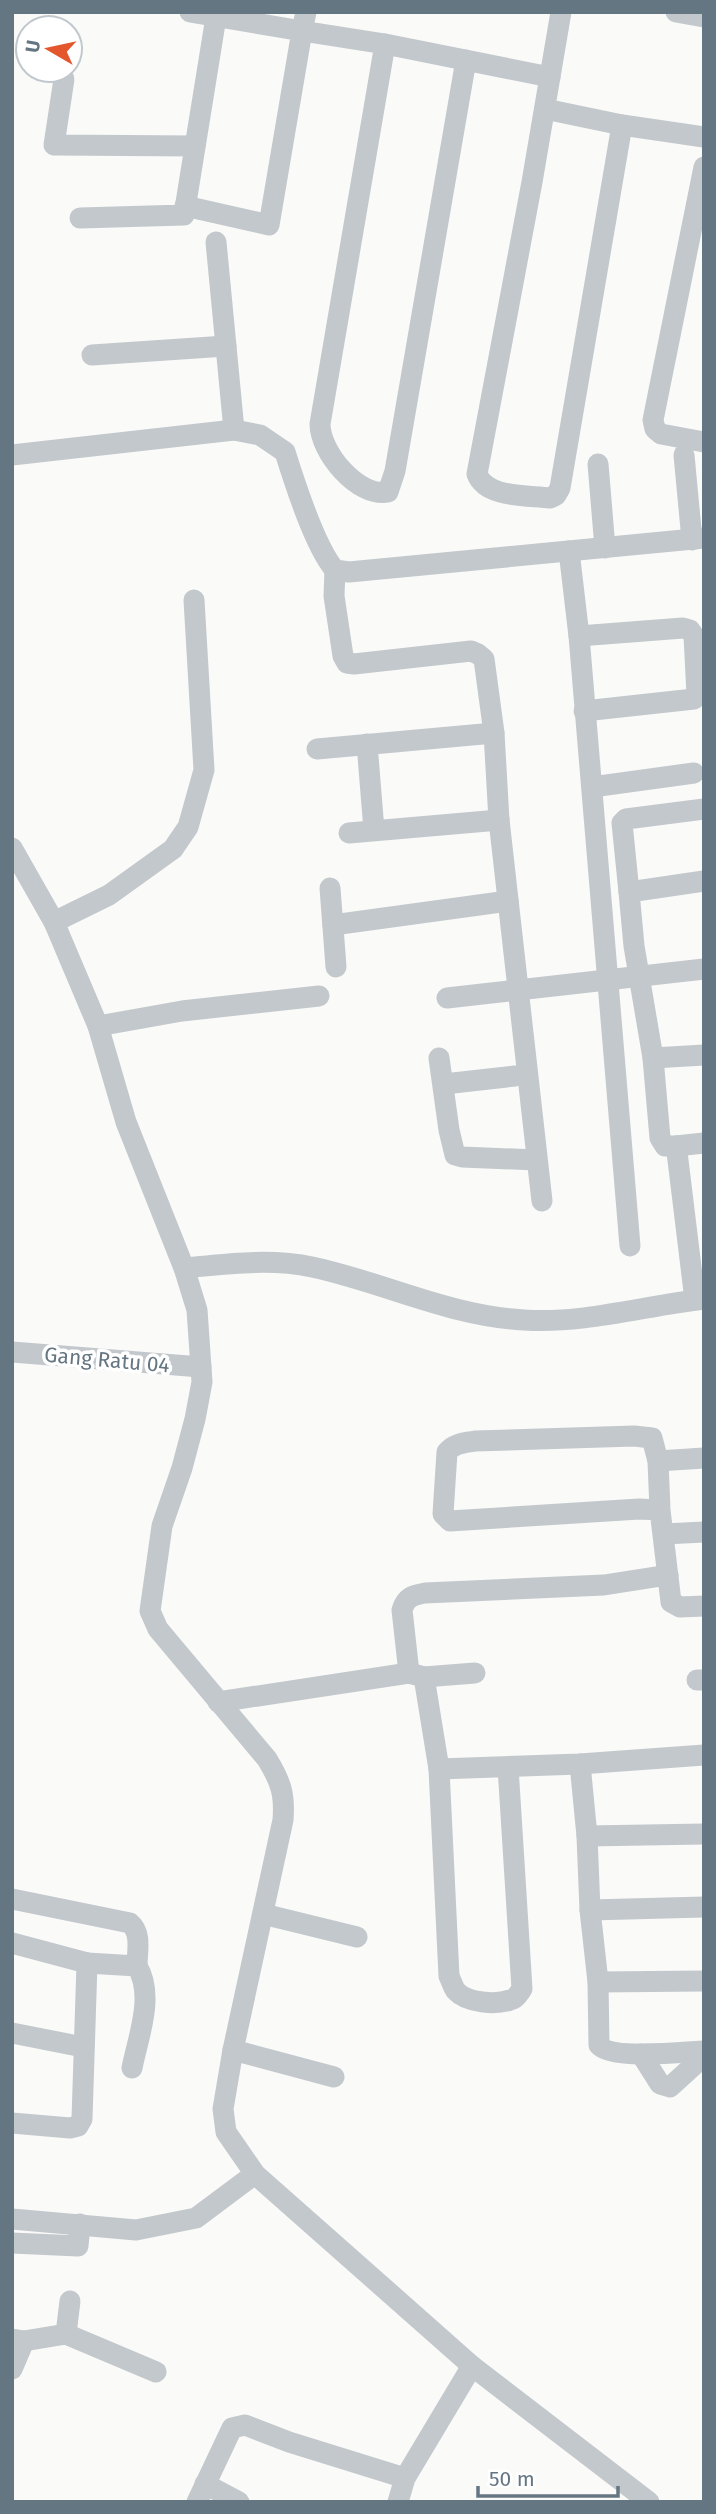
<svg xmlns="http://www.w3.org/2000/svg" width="716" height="2514" viewBox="0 0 716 2514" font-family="'Fira Sans',sans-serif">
	<rect width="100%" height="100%" fill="#fafaf8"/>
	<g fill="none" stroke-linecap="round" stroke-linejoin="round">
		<!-- minor -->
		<g stroke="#c3c8cc" stroke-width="21">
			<path d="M306,12L302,31L385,44L550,77"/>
			<path d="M561,12L532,182L477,474C486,498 527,495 550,498L556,495L560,488L622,125"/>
			<path d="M676,12L704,17"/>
			<path d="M385,44L320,424C320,452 358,498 388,492L395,471L466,60"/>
			<path d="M64,79L54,145L195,146"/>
			<path d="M545,109L622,125L704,137"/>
			<path d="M704,167L653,420L655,429L661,434L704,442"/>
			<path d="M185,206L269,225L302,31L190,12"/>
			<path d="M80,218L184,215L216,17"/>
			<path d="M216,242L234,430"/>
			<path d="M92,355L226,346"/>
			<path d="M12,455L234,430L260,435L285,452C295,484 315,547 335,570L349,572L704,538"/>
			<path d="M684,455L692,540"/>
			<path d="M598,464L605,548"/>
			<path d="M569,551L579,636L630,1246"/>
			<path d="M335,570L334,596L343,656L347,663L354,664L471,651L478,654L484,659L494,733L499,820L542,1201"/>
			<path d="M579,636L683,628L690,630L694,636L697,695L694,699L584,711"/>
			<path d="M367,744L374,830"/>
			<path d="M317,749L494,733"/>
			<path d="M592,787L694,773"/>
			<path d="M349,833L499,820"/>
			<path d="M12,848L54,922L98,1026L126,1122L184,1268L197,1310L202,1382L195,1419L182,1468L162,1526L150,1611L158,1629L267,1759C281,1782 285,1794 283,1820L233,2050L223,2109L226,2132L255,2174L472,2366L649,2502"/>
			<path d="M330,888L336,967"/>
			<path d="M629,892L622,823L626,819L704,809"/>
			<path d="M54,922L109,895L173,849L188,827L204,770L194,600"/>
			<path d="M333,925L508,901"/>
			<path d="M447,998L704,969"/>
			<path d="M98,1026L182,1011L319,996"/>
			<path d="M439,1058L449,1130L455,1155L462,1157L536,1160"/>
			<path d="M653,1058L704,1055"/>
			<path d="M444,1084L515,1076"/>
			<path d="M676,1146L704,1143"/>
			<path d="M184,1268C226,1264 270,1258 312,1267C383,1282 449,1316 524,1320C584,1324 644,1306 704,1299"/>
			<path d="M695,1300L677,1152L676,1146H665L660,1138L653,1058L634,946L629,892L704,881"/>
			<path d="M12,1352L201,1367"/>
			<path d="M658,1461L704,1458"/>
			<path d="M660,1510L639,1509L450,1521L443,1514L447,1452C454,1443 465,1443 475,1441L634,1436L652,1438L658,1461L660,1510L671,1602L680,1607L704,1606"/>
			<path d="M664,1534L704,1532"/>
			<path d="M409,1673L402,1610C406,1597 413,1595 425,1593L604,1585L668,1575"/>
			<path d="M424,1677L475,1673"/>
			<path d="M697,1680H704"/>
			<path d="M218,1702L409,1673L424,1677L439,1769L580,1764L704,1755"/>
			<path d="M580,1764L587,1836L590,1910L598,1982L599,2045C611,2060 683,2052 704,2051"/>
			<path d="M439,1769L449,1976C451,1980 453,1987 456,1991C467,2003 496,2005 510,2000C516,1999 519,1993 522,1989L508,1767"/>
			<path d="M587,1836L704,1834"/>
			<path d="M12,1899L130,1923C142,1933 137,1952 137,1966L87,1963L82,2119L78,2126L70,2128L12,2123"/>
			<path d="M590,1910L704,1907"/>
			<path d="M263,1914L357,1937"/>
			<path d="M12,1943L87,1963"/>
			<path d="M598,1982L704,1981"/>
			<path d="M12,2033L83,2047"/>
			<path d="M233,2050L334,2077"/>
			<path d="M641,2054L660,2084L670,2087L704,2056"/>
			<path d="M132,2068C138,2037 155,1996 137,1966"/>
			<path d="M12,2219L136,2230L196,2218L255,2174"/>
			<path d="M12,2243L78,2246L80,2224"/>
			<path d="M66,2334L70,2301"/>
			<path d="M12,2339L24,2341L66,2334L156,2372"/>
			<path d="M12,2369L24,2341"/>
			<path d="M205,2484L239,2502"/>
			<path d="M197,2502L232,2428L245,2425L289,2442L405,2478"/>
			<path d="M398,2502L405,2478L472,2366"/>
		</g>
	</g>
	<g text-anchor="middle" stroke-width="7" stroke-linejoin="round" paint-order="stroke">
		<!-- street labels -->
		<g font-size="21" fill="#657683" stroke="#fff">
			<text transform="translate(107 1360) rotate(5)" y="7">Gang Ratu 04</text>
		</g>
	</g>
	<!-- border -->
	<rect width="716" height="2514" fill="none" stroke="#657683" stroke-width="28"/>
	<!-- north arrow -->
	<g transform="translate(49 49) rotate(279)"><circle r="33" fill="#ffffff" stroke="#c1c8cd" stroke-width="2"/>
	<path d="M0-5L12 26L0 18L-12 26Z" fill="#e4572e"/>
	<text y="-10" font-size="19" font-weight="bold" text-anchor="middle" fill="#657683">U</text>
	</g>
	<!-- scale -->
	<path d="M478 2486v10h140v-10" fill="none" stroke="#657683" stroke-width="3.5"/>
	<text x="489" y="2486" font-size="21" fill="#657683" stroke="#ffffff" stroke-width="5" paint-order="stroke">50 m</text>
</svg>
